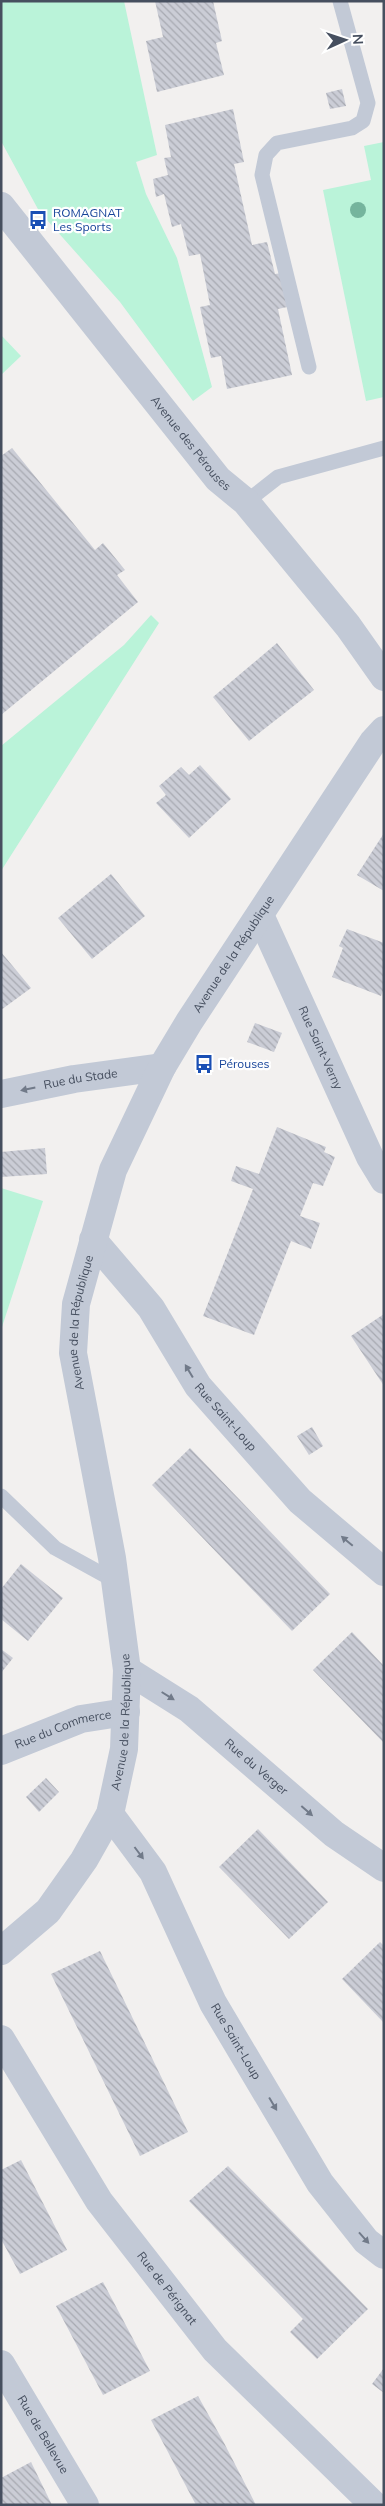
<svg xmlns="http://www.w3.org/2000/svg" width="385" height="2506" viewBox="0 0 385 2506" font-family="Mulish,sans-serif">
	<defs>
		<pattern id="building-back-hatch" width="6" height="6" patternUnits="userSpaceOnUse" patternTransform="scale(1.25)"><rect width="6" height="6" fill="#cbcdd6"/><path d="M-1 5l2 2M0 0l6 6M5-1l2 2" fill="none" stroke="#a7a9b1"/></pattern>
	</defs>
	<rect width="100%" height="100%" fill="#f2f0ef"/>
	<!-- grass -->
	<g fill="#baf3d9">
		<path d="M1,1H124L157,155L136,162L146,194L177,258L212,387L193,401L120,302L39,211L1,141Z"/>
		<path d="M384,142V397L366,401L323,190L371,180L364,146Z"/>
		<path d="M1,335L21,356L1,375Z"/>
		<path d="M151,615L159,623L1,871V746L124,645Z"/>
		<path d="M1,1188L43,1201L1,1330Z"/>
	</g>
	<!-- building -->
	<g fill="url(#building-back-hatch)">
		<path d="M155,1H213L222,41L216,43L224,75L157,92L146,41L163,37Z"/>
		<path d="M342,89L346,106L330,109L326,93Z"/>
		<path d="M233,109L244,162L234,164L252,245L267,242L275,274L288,272L296,305L278,309L292,375L227,389L221,356L211,358L200,307L210,305L200,254L189,256L181,224L172,227L164,194L156,197L153,179L168,175L164,158L171,157L165,125Z"/>
		<path d="M12,448L95,550L103,543L125,570L117,575L138,602L1,715V456Z"/>
		<path d="M277,643L314,690L249,741L213,697Z"/>
		<path d="M200,765L231,799L189,838L156,803L166,795L159,786L181,767L189,775Z"/>
		<path d="M384,833V891L357,875Z"/>
		<path d="M111,874L145,916L92,959L58,918Z"/>
		<path d="M347,929L384,943V988L381,996L332,977L343,948L339,946Z"/>
		<path d="M1,952L31,988L1,1010Z"/>
		<path d="M255,1023L282,1033L274,1052L247,1042Z"/>
		<path d="M277,1127L326,1147L324,1152L335,1157L323,1186L313,1183L300,1216L320,1223L311,1249L291,1241L254,1335L203,1316L253,1189L231,1181L236,1166L259,1174Z"/>
		<path d="M45,1148L47,1174L1,1177V1152Z"/>
		<path d="M384,1314V1386L351,1336Z"/>
		<path d="M312,1427L323,1446L309,1455L297,1436Z"/>
		<path d="M190,1448L330,1594L292,1631L152,1485Z"/>
		<path d="M21,1564L63,1598L28,1641L1,1619V1589Z"/>
		<path d="M352,1632L384,1666V1743L313,1670Z"/>
		<path d="M1,1649L13,1658L1,1673Z"/>
		<path d="M46,1778L59,1792L39,1812L26,1797Z"/>
		<path d="M258,1829L328,1902L289,1939L219,1867Z"/>
		<path d="M380,1942L384,1946V2023L342,1979Z"/>
		<path d="M100,1951L188,2132L140,2156L51,1974Z"/>
		<path d="M21,2160L67,2250L20,2274L1,2239V2170Z"/>
		<path d="M228,2166L368,2309L317,2359L290,2332L303,2319L189,2201Z"/>
		<path d="M103,2282L150,2371L103,2395L56,2306Z"/>
		<path d="M384,2368V2393L372,2384Z"/>
		<path d="M198,2396L223,2441L256,2505H196L151,2420Z"/>
		<path d="M31,2462L52,2505H1V2478Z"/>
	</g>
	<g fill="none" stroke-linecap="round" stroke-linejoin="round">
		<!-- lane -->
		<g stroke="#c2c9d6" stroke-width="15">
			<path d="M309,367L262,175L266,155L277,143L352,128L363,121L368,103L340,1"/>
			<path d="M246,502L278,477L384,448"/>
			<path d="M1,1496L55,1548L115,1581"/>
		</g>
		<!-- street -->
		<g stroke="#c2c9d6" stroke-width="28">
			<path id="s1" d="M1,206L218,479L246,502L348,626L384,677"/>
			<path id="s2" d="M260,915L370,1157L384,1180"/>
			<path id="s3" d="M1,1094L74,1079L162,1067"/>
			<path id="s4" d="M93,1240L151,1308L198,1386L300,1501L384,1572"/>
			<path id="s5" d="M127,1670L189,1709L334,1834L384,1868"/>
			<path id="s6" d="M1,1751L81,1719L126,1712"/>
			<path id="s7" d="M110,1814L153,1872L213,2003L320,2183L366,2241L384,2255"/>
			<path id="s8" d="M1,1951L48,1911L84,1860L110,1814L124,1749L127,1670L112,1558L73,1353L76,1304L113,1170L162,1067L189,1022L373,742L384,730"/>
			<path id="s9" d="M1,2039L99,2201L215,2350L374,2505"/>
			<path id="s10" d="M1,2364L85,2505"/>
		</g>
	</g>
	<!-- trees -->
	<circle fill="#75b49d" cx="358" cy="210" r="8"/>
	<!-- one-way arrows -->
	<defs><path id="oneway-solid" d="M-6-.8H1V-3.2L6.5 0L1 3.2V.8H-6Z" transform="scale(1.25)"/></defs>
	<g fill="#717a89">
		<use href="#oneway-solid" transform="translate(28 1089) rotate(168)"/>
		<use href="#oneway-solid" transform="translate(189 1371) rotate(-121)"/>
		<use href="#oneway-solid" transform="translate(347 1541) rotate(-140)"/>
		<use href="#oneway-solid" transform="translate(168 1696) rotate(32)"/>
		<use href="#oneway-solid" transform="translate(307 1811) rotate(41)"/>
		<use href="#oneway-solid" transform="translate(139 1853) rotate(53)"/>
		<use href="#oneway-solid" transform="translate(273 2104) rotate(59)"/>
		<use href="#oneway-solid" transform="translate(364 2238) rotate(48)"/>
	</g>
	<!-- icons -->
	<defs>
		<g id="bus-bare" transform="scale(1.5)"><path d="M-5-6H5V4H4V6H2V4H-2V6H-4V4H-5ZM-3.5-4V0h7V-4ZM-3.5 1.2v1.5H-2V1.2ZM2 1.2v1.5H3.5V1.2Z" fill="#1a4fb4" stroke="#fff" stroke-width="2.5" paint-order="stroke"/></g>
	</defs>
	<g fill-rule="evenodd">
		<use href="#bus-bare" x="38" y="220"/>
		<use href="#bus-bare" x="204" y="1064"/>
	</g>
	<g text-anchor="middle" stroke-width="4.5" stroke-linejoin="round" paint-order="stroke">
		<!-- transit labels -->
		<g font-size="12" fill="#164399" stroke="#fff" text-anchor="start">
			<text x="53" y="217">ROMAGNAT<tspan x="53" dy="14">Les Sports</tspan></text>
			<text x="219" y="1068">Pérouses</text>
		</g>
		<!-- street labels -->
		<g font-size="12" fill="#464f5f" stroke="#fff">
			<text dy="4" stroke="none"><textPath href="#s1" startOffset="304">Avenue des Pérouses</textPath></text>
			<text dy="4" stroke="none"><textPath href="#s8" startOffset="1080">Avenue de la République</textPath></text>
			<text dy="4" stroke="none"><textPath href="#s2" startOffset="146">Rue Saint-Verny</textPath></text>
			<text dy="4" stroke="none"><textPath href="#s3" startOffset="81">Rue du Stade</textPath></text>
			<text dy="4" stroke="none"><textPath href="#s8" startOffset="675">Avenue de la République</textPath></text>
			<text dy="4" stroke="none"><textPath href="#s4" startOffset="222">Rue Saint-Loup</textPath></text>
			<text dy="4" stroke="none"><textPath href="#s8" startOffset="270">Avenue de la République</textPath></text>
			<text dy="4" stroke="none"><textPath href="#s6" startOffset="66">Rue du Commerce</textPath></text>
			<text dy="4" stroke="none"><textPath href="#s5" startOffset="162">Rue du Verger</textPath></text>
			<text dy="4" stroke="none"><textPath href="#s7" startOffset="261">Rue Saint-Loup</textPath></text>
			<text dy="4" stroke="none"><textPath href="#s9" startOffset="300">Rue de Pérignat</textPath></text>
			<text dy="4" stroke="none"><textPath href="#s10" startOffset="82">Rue de Bellevue</textPath></text>
		</g>
	</g>
	<!-- border -->
	<rect width="385" height="2506" fill="none" stroke="#464f5f" stroke-width="5"/>
	<!-- north arrow -->
	<g transform="translate(345 40) rotate(87)" stroke="#ffffff" stroke-width="4" paint-order="stroke">
	<path d="M0-4L9 19L0 12L-9 19Z" fill="#464f5f"/>
	<text y="-8" font-size="14" font-weight="bold" text-anchor="middle" fill="#464f5f">N</text>
	</g>
</svg>
